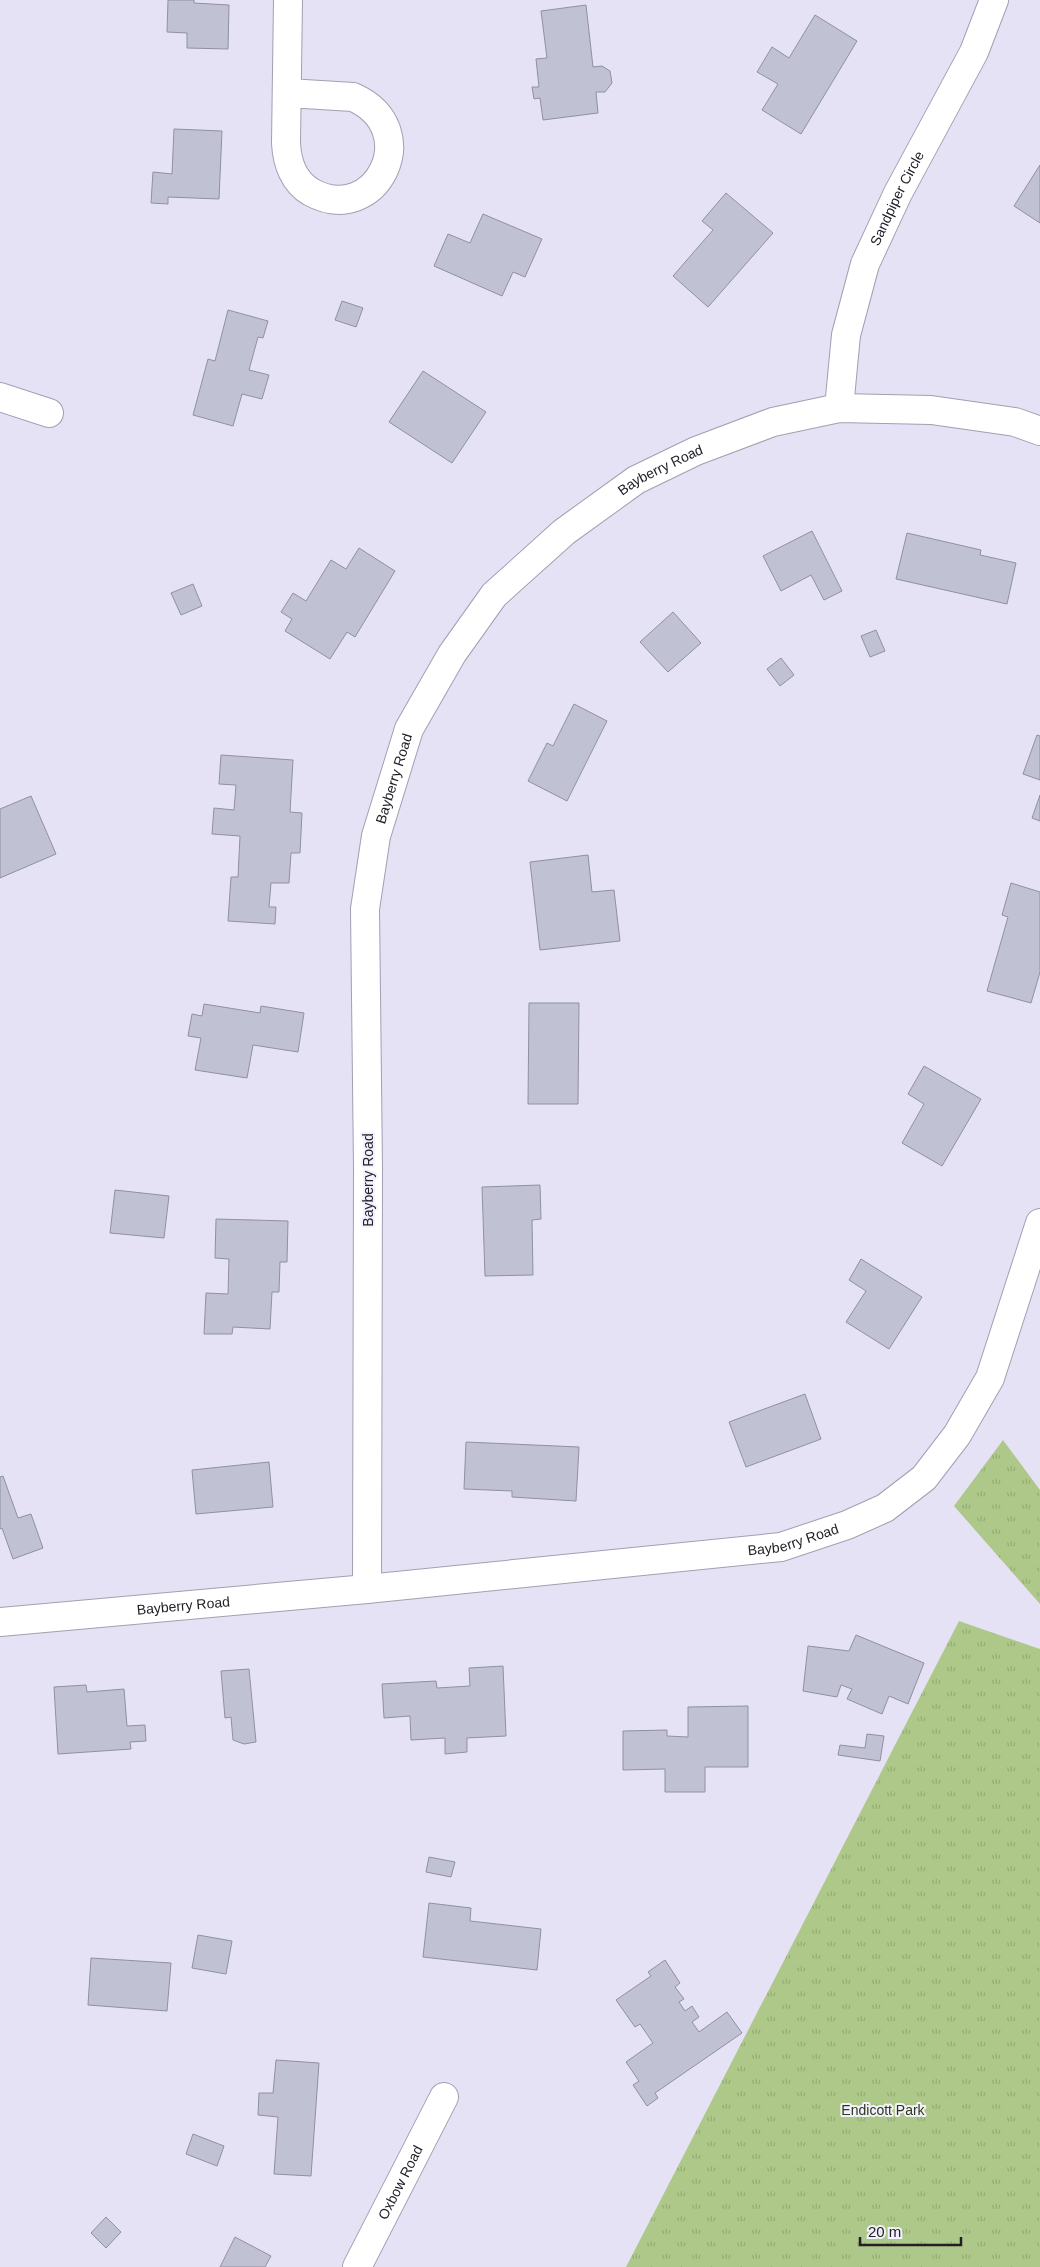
<svg xmlns="http://www.w3.org/2000/svg" width="1040" height="2267" viewBox="0 0 1040 2267" font-family="Helvetica,sans-serif">
	<defs>
		<pattern id="park-tufts" width="24" height="20" patternUnits="userSpaceOnUse" patternTransform="scale(1.25)"><rect width="24" height="20" fill="#aec889"/><path d="M3 7l-1-3M5 7V3M7 7l1-3M15 17l-1-3M17 17v-4M19 17l1-3" fill="none" stroke="#95ac76"/></pattern>
	</defs>
	<rect width="100%" height="100%" fill="#e6e2f6"/>
	<!-- park -->
	<g fill="url(#park-tufts)">
		<path d="M1003,1440L1040,1490V1604L954,1506Z"/>
		<path d="M959,1621L1040,1649V2267H626Z"/>
	</g>
	<!-- building -->
	<g fill="#c1c1d4" stroke="#9090a2">
		<path d="M168,0H194V3L229,5L228,49L187,48V33L167,32Z"/>
		<path d="M586,5L593,67L602,66L610,71L612,83L605,92H596L598,113L543,120L540,98L534,99L532,87H539L536,59L547,58L541,11Z"/>
		<path d="M815,15L857,41L801,134L762,110L778,84L757,72L772,47L789,58Z"/>
		<path d="M174,129L222,131L219,199L168,197V204L151,203L153,172L172,174Z"/>
		<path d="M1040,165V223L1014,206Z"/>
		<path d="M726,193L773,233L708,307L673,276L713,230L702,221Z"/>
		<path d="M483,214L542,239L525,277L513,272L502,296L434,266L448,234L470,243Z"/>
		<path d="M342,301L363,308L356,327L335,320Z"/>
		<path d="M228,310L268,321L263,338L258,337L249,370L269,375L262,399L242,394L233,426L193,415L208,359L215,361Z"/>
		<path d="M423,371L486,412L452,463L389,422Z"/>
		<path d="M812,531L842,591L824,600L811,575L781,591L763,556Z"/>
		<path d="M907,533L981,550L980,555L1016,563L1007,604L896,579Z"/>
		<path d="M359,548L395,571L355,637L347,632L330,659L285,631L292,619L281,612L293,593L306,601L331,560L346,569Z"/>
		<path d="M193,584L202,606L181,615L171,593Z"/>
		<path d="M673,612L701,643L668,672L640,642Z"/>
		<path d="M876,630L885,651L870,657L861,636Z"/>
		<path d="M781,658L794,675L780,686L767,669Z"/>
		<path d="M574,704L607,721L567,801L528,781L547,743L553,746Z"/>
		<path d="M1037,735L1040,736V780L1023,774Z"/>
		<path d="M221,755L293,760L290,812L302,813L300,853H291L289,883H271L269,907H276L275,924L228,921L231,877H238L240,836L212,834L214,808L234,810L236,785L219,784Z"/>
		<path d="M1040,795V821L1032,818Z"/>
		<path d="M31,796L56,854L0,878V809Z"/>
		<path d="M588,855L592,892L614,890L620,941L540,950L530,862Z"/>
		<path d="M1011,883L1040,892V972L1031,1003L987,991L1008,917L1002,915Z"/>
		<path d="M529,1003H579L578,1104H528Z"/>
		<path d="M204,1004L260,1013L261,1006L304,1013L298,1052L253,1045L247,1078L195,1070L201,1038L188,1036L192,1014L202,1016Z"/>
		<path d="M924,1066L981,1099L942,1166L902,1143L924,1104L908,1094Z"/>
		<path d="M540,1185L541,1219L532,1220L533,1275L485,1276L482,1187Z"/>
		<path d="M115,1190L169,1196L164,1238L110,1233Z"/>
		<path d="M216,1219L288,1221L287,1262H280L279,1292H272L270,1329L233,1327L232,1334H204L206,1293L228,1294L229,1259L215,1258Z"/>
		<path d="M861,1259L922,1297L889,1349L846,1322L866,1291L849,1280Z"/>
		<path d="M805,1394L821,1439L746,1467L729,1422Z"/>
		<path d="M466,1442L579,1447L576,1501L512,1497V1491L464,1489Z"/>
		<path d="M269,1462L273,1507L196,1514L192,1470Z"/>
		<path d="M3,1476L18,1518L31,1514L43,1548L13,1559L2,1528L0,1529V1477Z"/>
		<path d="M856,1635L924,1663L908,1704L889,1696L882,1714L847,1699L852,1689L841,1685L837,1697L803,1691L808,1646L849,1651Z"/>
		<path d="M503,1666L506,1736L467,1738V1752L445,1754V1738L411,1740L410,1716L384,1718L382,1684L436,1681L437,1688L470,1686L469,1668Z"/>
		<path d="M249,1669L256,1742L244,1744L233,1740L231,1717L225,1718L221,1671Z"/>
		<path d="M86,1685L87,1692L124,1689L127,1726L145,1725L146,1741L130,1742L131,1749L58,1754L54,1687Z"/>
		<path d="M748,1706V1767H705V1792H665V1769L623,1770V1731L667,1730V1736L688,1737V1707Z"/>
		<path d="M867,1734L884,1736L880,1761L838,1755L840,1745L865,1748Z"/>
		<path d="M429,1857L455,1862L451,1877L426,1872Z"/>
		<path d="M429,1903L471,1908L470,1921L541,1929L537,1970L423,1957Z"/>
		<path d="M198,1935L232,1941L226,1974L192,1968Z"/>
		<path d="M91,1958L171,1963L167,2011L88,2005Z"/>
		<path d="M665,1960L680,1983L675,1987L684,1999L679,2002L685,2011L692,2006L699,2017L692,2022L699,2032L727,2012L742,2033L655,2093L658,2098L647,2106L633,2085L639,2081L626,2062L653,2043L640,2024L635,2027L616,2000L651,1976L648,1972Z"/>
		<path d="M276,2060L319,2063L311,2176L274,2174L278,2117L258,2115L259,2093H273Z"/>
		<path d="M193,2134L224,2146L217,2166L186,2154Z"/>
		<path d="M106,2217L121,2232L106,2248L91,2233Z"/>
		<path d="M235,2237L271,2256L265,2267H220Z"/>
	</g>
	<g fill="none" stroke-linecap="round" stroke-linejoin="round">
		<!-- street casing -->
		<g stroke="#a29fb1" stroke-width="30">
			<g id="street">
				<path d="M288,93L353,97C426,129 376,228 311,192C294,182 287,163 286,143L288,0"/>
				<path d="M0,397L49,413"/>
				<path id="s1" d="M839,408L846,335L865,264L898,193L974,52L994,0"/>
				<path id="s2" d="M367,1589L368,1168L365,909L376,836L409,729L452,654L494,595L564,532L636,480L696,451L773,422L839,408L931,410L1015,422L1040,431"/>
				<path id="s3" d="M0,1622L367,1589L781,1547L847,1525L885,1508L924,1478L957,1435L990,1378L1040,1223"/>
				<path id="s4" d="M357,2267L444,2097"/>
			</g>
		</g>
		<!-- street -->
		<use href="#street" stroke="#fff" stroke-width="28"/>
	</g>
	<g text-anchor="middle" stroke-width="4" stroke-linejoin="round" paint-order="stroke">
		<!-- street labels -->
		<g font-size="14" fill="#212027" stroke="#f3f1fd">
			<text dy="5" stroke="none"><textPath href="#s1" startOffset="220">Sandpiper Circle</textPath></text>
			<text dy="5" stroke="none"><textPath href="#s2" startOffset="1234">Bayberry Road</textPath></text>
			<text dy="5" stroke="none"><textPath href="#s2" startOffset="814">Bayberry Road</textPath></text>
			<text transform="translate(368 1180) rotate(-90)" y="5">Bayberry Road</text>
			<text dy="5" stroke="none"><textPath href="#s3" startOffset="798">Bayberry Road</textPath></text>
			<text dy="5" stroke="none"><textPath href="#s3" startOffset="184">Bayberry Road</textPath></text>
			<text dy="5" stroke="none"><textPath href="#s4" startOffset="95">Oxbow Road</textPath></text>
		</g>
		<!-- park labels -->
		<g font-size="14" fill="#2c3916" stroke="#f3f1fd">
			<text x="883" y="2115">Endicott Park</text>
		</g>
	</g>
	<!-- scale -->
	<path d="M860 2237v8h101v-8" fill="none" stroke="#212027" stroke-width="2.5"/>
	<text x="868" y="2237" font-size="15" fill="#212027" stroke="#f3f1fd" stroke-width="4" paint-order="stroke">20 m</text>
</svg>
